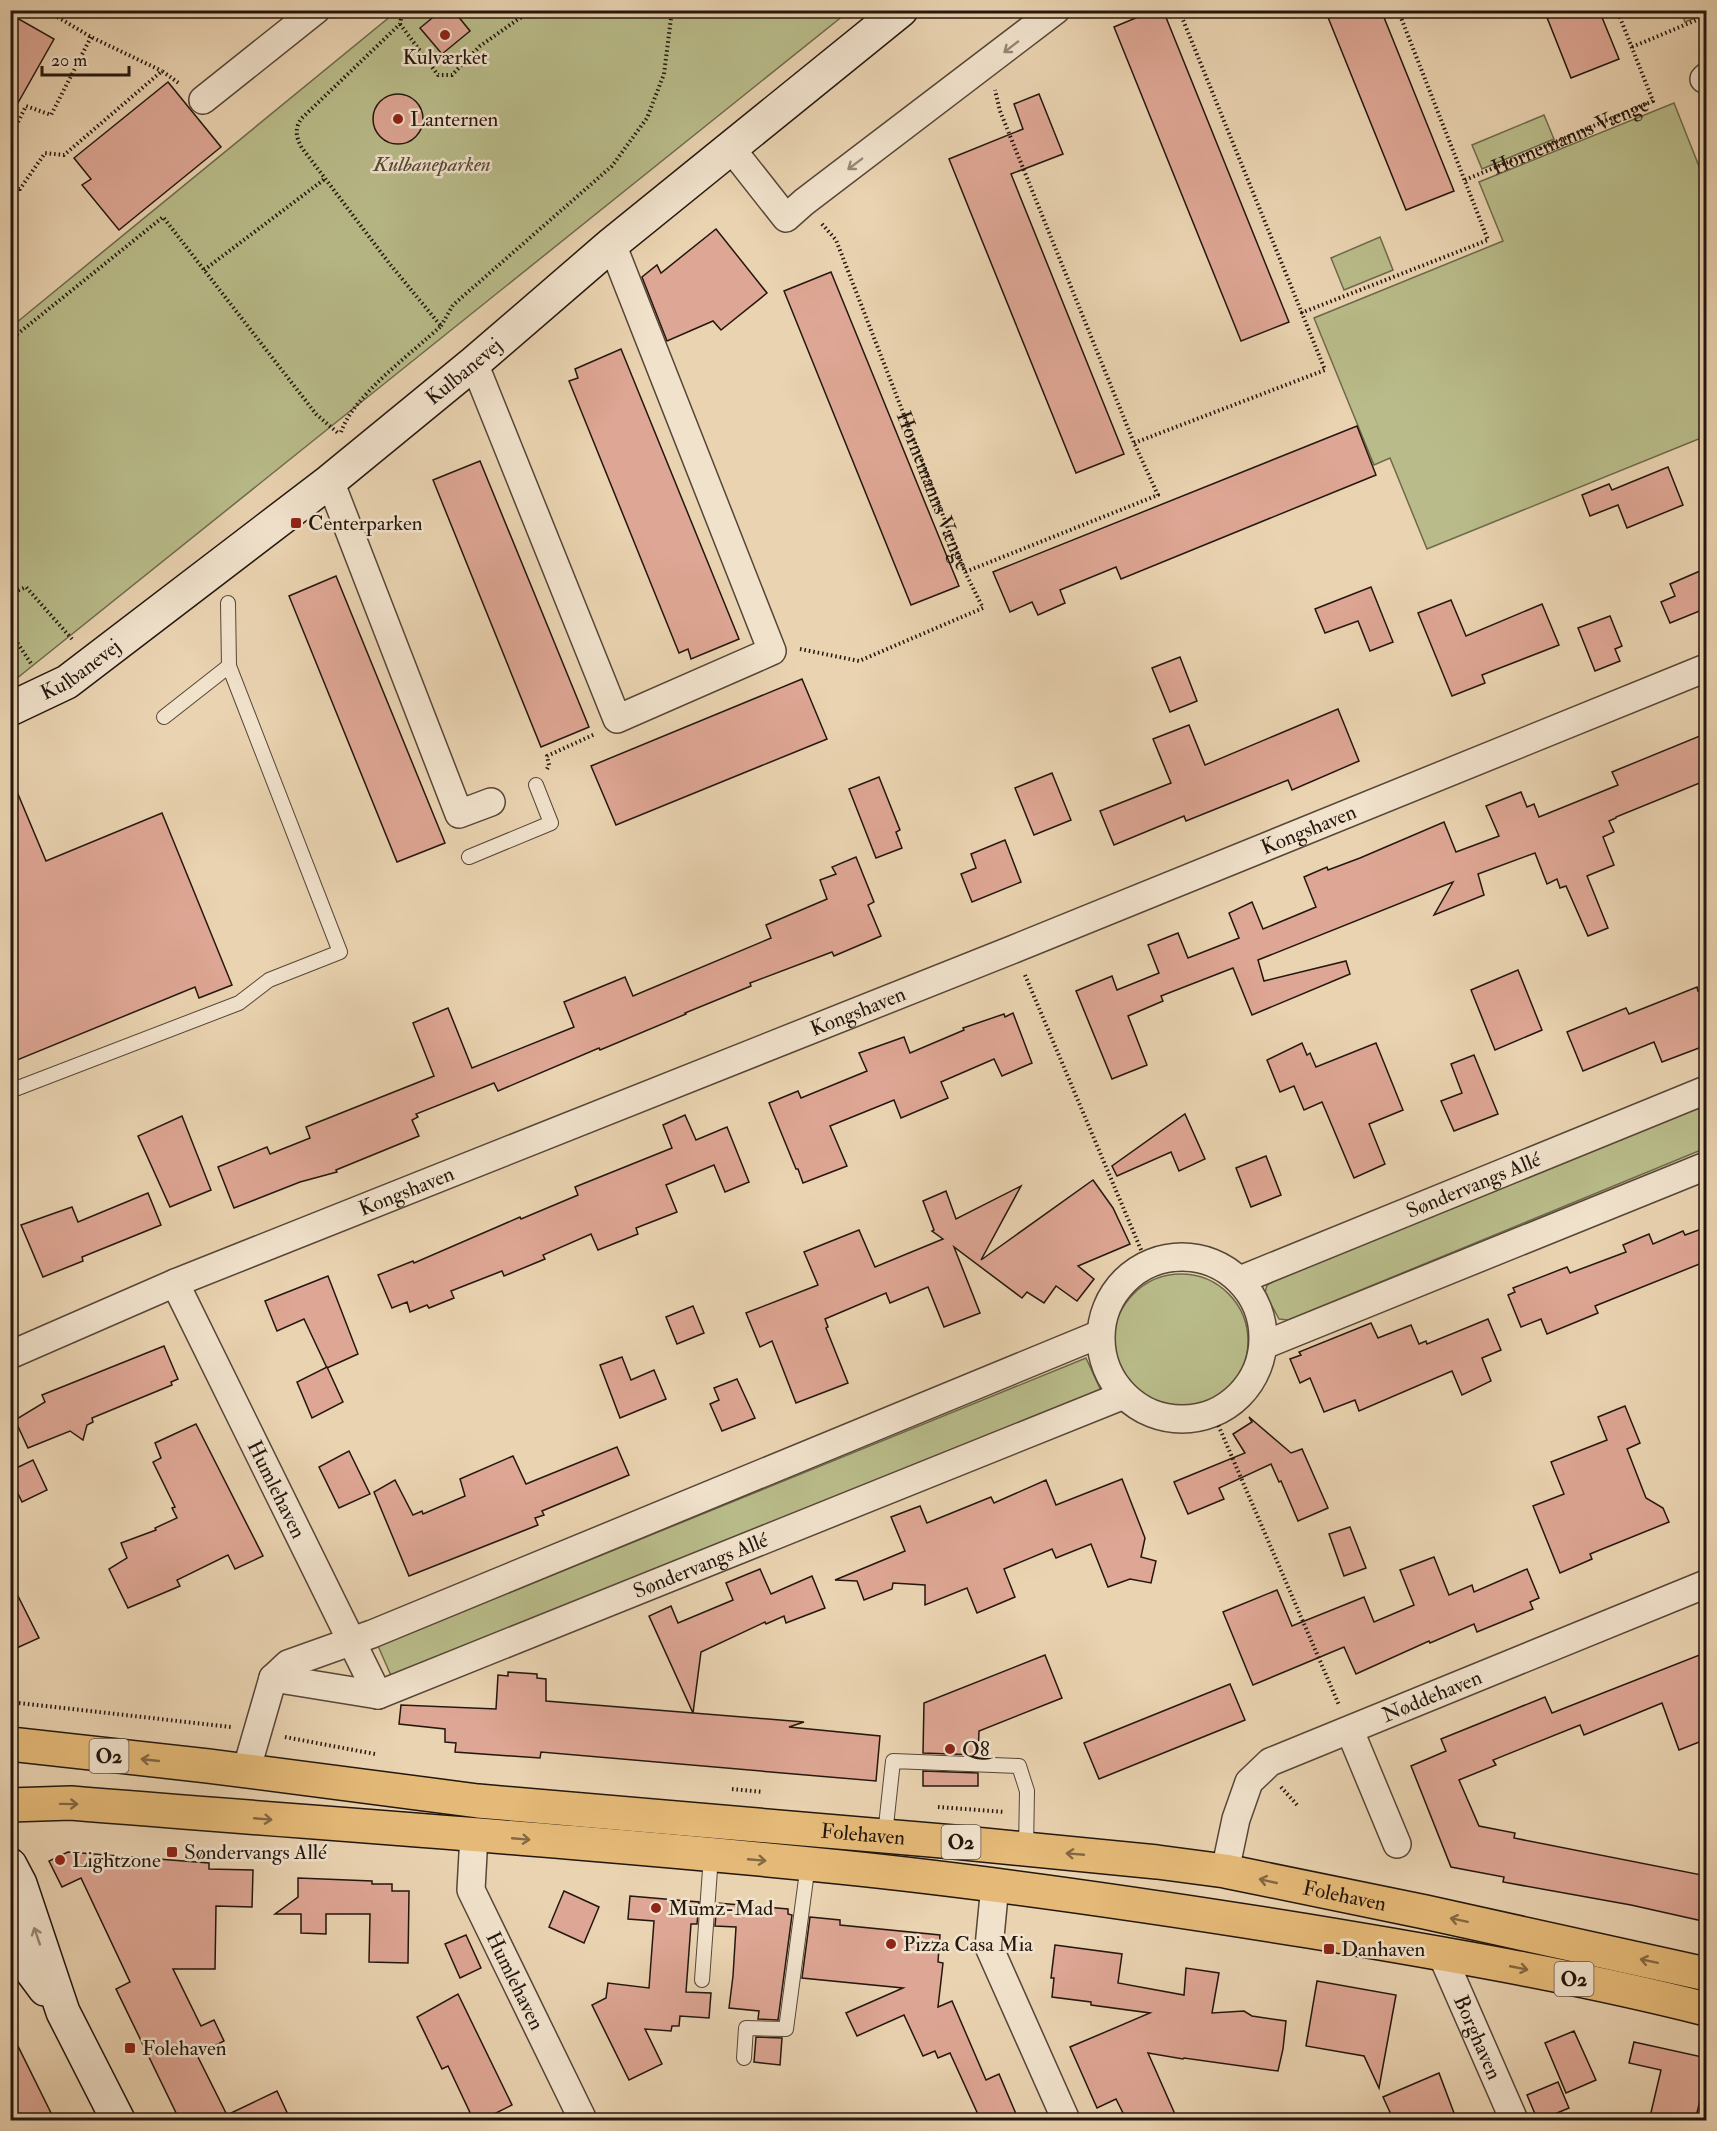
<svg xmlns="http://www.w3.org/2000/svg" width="1717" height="2131" viewBox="0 0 1717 2131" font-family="'IM FELL Double Pica',serif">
	<rect width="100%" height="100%" fill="#ead3b1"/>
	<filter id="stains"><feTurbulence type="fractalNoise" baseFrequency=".00333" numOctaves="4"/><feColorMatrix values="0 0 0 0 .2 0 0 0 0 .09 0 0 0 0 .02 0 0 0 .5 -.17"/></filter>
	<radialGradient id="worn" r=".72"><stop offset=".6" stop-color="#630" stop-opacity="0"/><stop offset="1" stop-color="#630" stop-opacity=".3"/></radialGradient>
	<!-- green -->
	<g fill="#b9bc8a" stroke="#6e6a4c" stroke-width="1.5">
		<path d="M397,11H849L11,683V327Z"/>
		<path d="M1681,11H1706V14L1685,22Z"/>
		<path d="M1674,103L1706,184V436L1427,549L1390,458L1374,465L1314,318L1503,241L1479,182Z"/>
		<path d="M1544,115L1554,139L1482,169L1472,145Z"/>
		<path d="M1380,237L1393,270L1344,290L1331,258Z"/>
		<path d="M1706,1105V1148L1288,1320L1279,1319L1265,1293L1267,1285L1274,1281Z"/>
		<circle cx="1181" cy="1341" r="67"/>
		<path d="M1086,1358L1102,1393L393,1680L378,1646Z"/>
	</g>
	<!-- building -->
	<g fill="#dea694" stroke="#24170e" stroke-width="1.5">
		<path d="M442,10H453L470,31L442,54L420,28Z"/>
		<path d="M1155,10H1163L1289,322L1241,341L1114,27Z"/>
		<path d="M1325,10H1381L1454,191L1406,210Z"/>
		<path d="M1544,10H1599L1619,59L1571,78Z"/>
		<path d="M10,14L54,39L10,117Z"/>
		<path d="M168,82L221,147L119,230L82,185L91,179L74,158Z"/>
		<path d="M1039,94L1063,154L1011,174L1124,454L1076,473L949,159L1023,129L1014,104Z"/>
		<circle cx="398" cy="119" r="25"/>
		<path d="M716,229L767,293L721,330L713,321L667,341L642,277L657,265L661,273Z"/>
		<path d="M831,272L959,586L911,605L784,291Z"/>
		<path d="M621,349L739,639L691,659L688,649L679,653L569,381L578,378L575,369Z"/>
		<path d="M1357,426L1376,475L1121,579L1116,567L1060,590L1065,603L1038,615L1032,602L1010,612L993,572Z"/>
		<path d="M480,461L589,727L541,747L433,480Z"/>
		<path d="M1668,467L1683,505L1627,528L1618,505L1590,516L1582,495L1609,484L1612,490Z"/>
		<path d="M1707,568V608L1670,623L1661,602L1675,596L1670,584Z"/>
		<path d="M336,576L445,843L397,862L289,596Z"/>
		<path d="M1371,587L1393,642L1370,651L1358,621L1325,633L1315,609Z"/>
		<path d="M1451,600L1466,636L1542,604L1559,645L1482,675L1485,683L1452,696L1418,613Z"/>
		<path d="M1610,616L1622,646L1615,649L1620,661L1595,671L1578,628Z"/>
		<path d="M1180,657L1197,701L1170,712L1152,668Z"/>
		<path d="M802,679L827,739L616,825L591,766Z"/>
		<path d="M1338,709L1359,761L1292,790L1288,780L1186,821L1184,816L1114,845L1100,811L1171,783L1153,739L1189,725L1205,765Z"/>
		<path d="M1707,733V780L1616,817V818L1609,821L1614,832L1603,837L1614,865L1587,876L1608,928L1588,936L1566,886L1560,888L1557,879L1547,884L1535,853L1478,874L1484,895L1434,915L1453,882L1258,960L1264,981L1346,961L1350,974L1252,1015L1233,968L1161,996L1163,1001L1128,1016L1147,1065L1112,1079L1076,991L1112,976L1117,990L1159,973L1148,945L1178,933L1188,958L1239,938L1229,913L1252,902L1263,929L1316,907L1304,877L1327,867L1328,870L1360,858L1444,822L1456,852L1499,836L1486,806L1521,792L1527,807L1534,804L1539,817L1618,785L1612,772Z"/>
		<path d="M1052,773L1071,820L1034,835L1015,788Z"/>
		<path d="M10,775L46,861L162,813L232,985L199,998L195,987L10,1063Z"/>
		<path d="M879,777L900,830L896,832L902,848L876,858L849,789Z"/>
		<path d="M1005,840L1021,882L972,902L961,874L976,868L971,854Z"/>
		<path d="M856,857L874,902L868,905L881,936L834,956L832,952L750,983L751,986L685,1013L686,1014L600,1050L599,1048L498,1091L494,1083L416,1114L418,1117L412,1120L419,1136L336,1170L337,1172L300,1182L234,1208L218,1167L267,1147L270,1154L310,1138L306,1127L434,1076L413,1023L448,1008L472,1068L574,1027L564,1002L625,977L633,996L771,938L766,925L827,899L820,880L836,874L832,867Z"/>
		<path d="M1518,970L1542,1030L1495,1050L1471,990Z"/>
		<path d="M1697,987L1698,991L1707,988V1045L1662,1062L1654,1042L1583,1071L1567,1032L1626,1008L1629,1014Z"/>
		<path d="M1013,1013L1032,1063L1002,1076L994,1059L941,1082L948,1098L901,1118L894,1100L830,1126L847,1166L803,1183L798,1169H796L769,1103L798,1091L801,1098L867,1071L859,1053L904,1037L910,1053L964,1030L963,1028L1004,1014L1005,1017Z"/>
		<path d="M1302,1043L1307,1055L1310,1053L1316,1067L1376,1043L1403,1110L1369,1124L1385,1164L1354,1178L1322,1102L1304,1110L1294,1086L1280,1092L1267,1060Z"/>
		<path d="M1474,1055L1498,1114L1454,1131L1441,1101L1462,1093L1451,1064Z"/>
		<path d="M1185,1114L1205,1159L1179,1171L1171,1152L1117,1176L1112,1166Z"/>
		<path d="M685,1115L696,1140L727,1127L749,1182L725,1192L714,1165L666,1185L677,1212L636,1228L638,1234L598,1250L591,1234L543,1255L545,1259L504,1276L502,1271L451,1291L454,1298L429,1308L427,1305L410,1312L407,1302L392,1308L378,1275L413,1261L414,1263L520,1217L521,1219L578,1195L575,1187L672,1148L663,1125Z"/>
		<path d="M182,1116L211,1190L170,1207L138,1136Z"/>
		<path d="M1266,1156L1281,1195L1251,1207L1236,1168Z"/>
		<path d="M1093,1180L1113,1208L1130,1244L1078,1266L1094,1279L1077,1301L1056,1286L1044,1303L1027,1292L1022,1298L954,1247L980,1313L944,1327L928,1287L890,1303L886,1293L825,1319L828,1327L826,1328L848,1383L796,1403L772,1341L760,1347L746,1313L818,1285L804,1252L859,1230L875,1267L943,1239L932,1231L934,1230L923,1201L946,1191L956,1219L1021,1186L981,1260Z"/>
		<path d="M148,1193L161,1225L82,1257L83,1261L43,1277L21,1225L72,1207L78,1222Z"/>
		<path d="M1707,1227V1261L1595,1306L1598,1313L1547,1334L1541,1319L1521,1327L1508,1295L1515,1292L1513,1288L1567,1267L1570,1273L1626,1252L1623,1245L1649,1234L1653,1244L1683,1231L1685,1235Z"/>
		<path d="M328,1276L358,1354L327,1368L304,1319L277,1331L265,1301Z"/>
		<path d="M693,1306L704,1333L677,1344L666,1317Z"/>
		<path d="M1488,1319L1501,1350L1482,1358L1491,1381L1462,1395L1452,1371L1359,1411L1355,1400L1324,1412L1310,1378L1300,1383L1290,1359L1301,1355L1299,1352L1371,1323L1378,1338L1411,1325L1419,1344L1426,1341L1427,1344Z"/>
		<path d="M164,1346L178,1379L171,1382L172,1385L92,1418L93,1422L87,1425L83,1440L70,1431L28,1448L15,1420L45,1402L42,1395Z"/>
		<path d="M622,1357L631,1380L654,1370L666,1399L620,1418L600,1365Z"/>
		<path d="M327,1367L343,1402L312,1418L297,1382Z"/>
		<path d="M737,1379L755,1418L722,1431L710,1404L719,1400L714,1388Z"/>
		<path d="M1625,1406L1640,1443L1627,1449L1646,1498L1663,1508L1669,1522L1590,1554L1592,1559L1560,1573L1533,1506L1564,1494L1551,1462L1607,1440L1598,1417Z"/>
		<path d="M1249,1417L1291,1453L1302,1449L1328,1508L1298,1521L1281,1481L1279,1482L1271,1464L1219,1488L1224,1499L1188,1514L1174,1482L1245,1453L1233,1434L1252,1422Z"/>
		<path d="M196,1424L263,1556L235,1569L228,1555L177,1580L180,1586L128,1608L109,1569L127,1558L121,1543L156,1530L155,1528L177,1518L172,1508L175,1507L153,1462L161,1458L155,1443Z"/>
		<path d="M617,1447L629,1475L542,1511L544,1515L535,1518L538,1525L409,1576L374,1492L395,1480L413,1515L422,1511L423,1514L465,1496L460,1479L513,1456L526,1484Z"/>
		<path d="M349,1451L370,1494L339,1508L319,1467Z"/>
		<path d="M33,1460L47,1490L22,1502L10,1477V1471Z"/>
		<path d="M1122,1479L1145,1538L1141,1557L1156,1561L1151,1583L1130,1579L1108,1587L1091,1544L1056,1558L1052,1549L1004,1569L1015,1597L977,1613L967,1588L925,1605V1585L893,1583L892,1589L864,1600L857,1581L835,1580L905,1551L891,1517L920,1506L927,1523L991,1497L994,1503L1046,1480L1056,1505Z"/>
		<path d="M1350,1527L1366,1568L1344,1576L1329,1534Z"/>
		<path d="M1434,1557L1449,1595L1472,1585L1474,1592L1527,1569L1539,1598L1530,1602L1533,1609L1477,1632L1474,1624L1430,1643L1429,1641L1356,1674L1344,1647L1253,1685L1223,1612L1277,1590L1292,1626L1364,1597L1374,1622L1414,1605L1400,1570Z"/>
		<path d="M760,1569L771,1594L812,1576L825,1608L786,1623L784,1616L766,1624L765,1622L701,1652L693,1713L649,1616L671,1606L678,1623L733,1600L726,1583Z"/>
		<path d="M10,1580L39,1638L10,1651Z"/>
		<path d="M1707,1652V1739L1679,1750L1662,1703L1584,1735L1580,1725L1493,1760L1496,1765L1459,1780L1479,1826L1515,1833L1514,1838L1707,1876V1922L1631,1905L1503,1882L1504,1877L1451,1867L1411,1766L1446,1751L1441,1739L1545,1697L1552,1713Z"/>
		<path d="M1045,1655L1062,1698L979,1731L978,1755L923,1753L924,1703Z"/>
		<path d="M508,1672L537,1674V1678L546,1679V1701L804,1722L789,1727L880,1736L876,1781L541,1752L540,1758L455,1752L456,1743L445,1742V1729L399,1724L401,1705L496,1709L498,1675L508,1676Z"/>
		<path d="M1230,1684L1245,1720L1099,1779L1084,1743Z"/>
		<path d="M923,1771L978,1773V1786H923Z"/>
		<path d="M68,1852L209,1863V1869L253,1870L252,1907L216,1906L215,1969H173L201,2026L214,2020L224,2041L197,2055L227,2115L277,2091L291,2121H180L116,1989L130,1982L81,1878L62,1887L49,1861Z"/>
		<path d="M298,1878L372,1881V1884H392V1891H409L408,1963L369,1962L370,1914H326V1934L301,1933V1914H275L298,1897Z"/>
		<path d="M564,1891L599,1907L584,1943L549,1927Z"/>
		<path d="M630,1896L699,1902L697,1924H691L686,1992L711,1993L709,2018L680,2016L679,2026H672L671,2031L645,2029L662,2064L629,2080L592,2005L606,1998L608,1983L649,1988L654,1921L628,1919Z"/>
		<path d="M717,1903L788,1909V1914L792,1915L778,2020L758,2019L759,2011L729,2008L733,1976L736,1927L715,1926Z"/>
		<path d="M810,1917L840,1920V1925L940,1935L938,1962L943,1963L938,2007L952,2001L986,2080L999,2074L1019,2121H981L950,2053L938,2058L935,2051L923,2056L904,2015L857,2036L846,2013L903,1988L802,1978Z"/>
		<path d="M466,1935L481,1968L460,1978L445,1944Z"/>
		<path d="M1055,1945L1122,1954L1118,1983L1184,1995L1186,1968L1219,1973L1212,2013L1244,2011L1252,2016L1286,2021L1283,2049L1278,2071L1184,2058L1183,2059L1148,2053L1178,2121H1127L1116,2099L1097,2108L1070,2047L1150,2013L1091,2005V2002L1052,1997L1054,1978H1051Z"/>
		<path d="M1317,1981L1396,1995L1379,2088L1364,2056L1306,2046Z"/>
		<path d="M458,1994L512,2105L480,2121H474L448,2066L442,2069L417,2017Z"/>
		<path d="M10,2030L55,2121H10Z"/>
		<path d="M1574,2031L1596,2080L1566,2093L1545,2043Z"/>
		<path d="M756,2037L782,2038L780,2065L754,2062Z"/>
		<path d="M1634,2042L1707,2058V2072L1695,2121H1649L1661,2070L1629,2063Z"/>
		<path d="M1439,2073L1457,2121H1394L1383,2097Z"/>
		<path d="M1558,2082L1569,2108L1538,2121L1527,2095Z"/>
	</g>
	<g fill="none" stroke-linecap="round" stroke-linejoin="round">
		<!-- lane casing -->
		<g stroke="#564637" stroke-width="16">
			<g id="lane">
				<path d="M164,717L229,666"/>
				<path d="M469,857L551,823L536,785"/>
				<path d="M10,1091L239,1003L269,980L340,952L229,666L228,603"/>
				<path d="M885,1835L893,1761L1019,1766L1027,1791L1026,1849"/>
				<path d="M702,1980L711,1856"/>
				<path d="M744,2058L746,2028L786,2029L808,1864"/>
			</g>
		</g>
		<!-- street casing -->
		<g stroke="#564637" stroke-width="30">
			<g id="street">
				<path d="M1704,79L1706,77"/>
				<path d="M203,100L316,10"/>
				<path d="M730,147L786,218L804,202L1056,10"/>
				<path d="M474,363L617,719L772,651L612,244"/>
				<path d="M330,481L459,814L491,802"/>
				<circle cx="1182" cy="1338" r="81"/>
				<path id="s3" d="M1240,1280L1706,1090"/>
				<path id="s4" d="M175,1283L378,1695"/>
				<path d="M1264,1345L1706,1166"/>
				<path id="s5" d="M10,1355L175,1283L1014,949L1706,668"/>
				<path id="s6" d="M273,1678L378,1695L1124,1395"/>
				<path d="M1350,1731L1397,1844"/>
				<path d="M246,1771L273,1678L288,1664L372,1634L1100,1334"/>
				<path id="s7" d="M474,1835L471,1890L583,2120"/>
				<path id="s8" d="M1225,1871L1236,1819L1249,1782L1270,1762L1706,1584"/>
				<path d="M995,1885L989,1947L1066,2120"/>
				<path id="s9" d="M1441,1953L1514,2120"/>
			</g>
		</g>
		<!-- secondary casing -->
		<g stroke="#24170e" stroke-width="36">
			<g id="secondary">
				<path id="s10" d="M10,709L67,682L330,481L474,363L612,244L901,10"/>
				<path d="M10,1865L20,1884L63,2012L118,2120"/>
				<path d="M10,1942L45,1989"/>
			</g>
		</g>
		<!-- primary casing -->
		<g stroke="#24170e" stroke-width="36">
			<g id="primary">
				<path id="s11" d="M10,1744L208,1766L478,1801L954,1842L1157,1862L1225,1871L1425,1912L1706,1974"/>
				<path d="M10,1805L71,1803C328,1824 584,1841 840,1867C997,1883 1152,1906 1308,1931C1441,1953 1575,1976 1706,2009"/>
			</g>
		</g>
		<!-- path -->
		<g stroke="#24170e" stroke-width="4" stroke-dasharray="1.5 3" stroke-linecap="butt">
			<path d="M46,10L91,37L162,71"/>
			<path d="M400,24L438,75H452L480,46L517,20L534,10"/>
			<path d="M1632,47L1706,16"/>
			<path d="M10,138L26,106L51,115L91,37"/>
			<path id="s1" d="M1465,180L1653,101L1617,10"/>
			<path d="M10,189H20L45,153L64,155L162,71L180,84"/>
			<path id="s2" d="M822,224L836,240L965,572L1158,495L1134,443L1000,111L995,90"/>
			<path d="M204,270L326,178"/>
			<path d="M1301,313L1488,240L1398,10"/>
			<path d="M441,326L453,305L612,166L647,118L664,74L672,10"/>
			<path d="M10,340L163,217L316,414L339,434"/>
			<path d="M341,432C353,396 412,353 441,326L389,263L302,148C296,138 294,128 302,118L400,24L401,18L397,10"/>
			<path d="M1134,443L1325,370L1179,10"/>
			<path d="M10,594L26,587L72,639"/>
			<path d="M10,632L32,665"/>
			<path d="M800,649L859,661L983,608L965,572"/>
			<path d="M547,769L549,765L547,756L595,734"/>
			<path d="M1025,975L1147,1264"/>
			<path d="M1213,1413L1339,1705"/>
			<path d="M10,1702L231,1727"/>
			<path d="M285,1737L375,1754"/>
			<path d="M1281,1787L1298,1806"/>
			<path d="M732,1789L763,1792"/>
			<path d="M938,1807L1005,1812"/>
		</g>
		<!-- lane -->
		<use href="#lane" stroke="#f1e2cc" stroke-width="14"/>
		<!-- street -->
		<use href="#street" stroke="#f1e2cc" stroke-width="27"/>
		<!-- secondary -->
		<use href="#secondary" stroke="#f1e2cc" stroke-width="33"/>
		<!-- primary -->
		<use href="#primary" stroke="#e5ba78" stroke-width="33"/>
	</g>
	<!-- one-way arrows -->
	<defs><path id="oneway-shaft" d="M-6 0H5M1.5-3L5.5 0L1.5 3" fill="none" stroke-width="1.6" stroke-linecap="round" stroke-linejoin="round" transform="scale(1.5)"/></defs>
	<g stroke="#958776">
		<use href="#oneway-shaft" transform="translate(1011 47) rotate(142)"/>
		<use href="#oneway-shaft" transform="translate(855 164) rotate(143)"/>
		<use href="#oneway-shaft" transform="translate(37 1936) rotate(-109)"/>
	</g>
	<g stroke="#846843">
		<use href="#oneway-shaft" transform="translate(150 1760) rotate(-174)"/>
		<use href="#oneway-shaft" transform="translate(69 1804) rotate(1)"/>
		<use href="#oneway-shaft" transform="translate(263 1819) rotate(5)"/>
		<use href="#oneway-shaft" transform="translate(521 1839) rotate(5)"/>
		<use href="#oneway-shaft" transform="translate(1075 1854) rotate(-175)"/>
		<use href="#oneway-shaft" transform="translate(757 1860) rotate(5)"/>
		<use href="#oneway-shaft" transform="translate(1268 1881) rotate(-167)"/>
		<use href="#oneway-shaft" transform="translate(1459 1920) rotate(-168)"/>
		<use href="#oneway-shaft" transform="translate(1649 1961) rotate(-168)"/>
		<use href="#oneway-shaft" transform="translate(1519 1968) rotate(11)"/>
	</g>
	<!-- markers -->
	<g fill="#8f2418" stroke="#f1e2cc" stroke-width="2">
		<circle cx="445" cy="35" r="6"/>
		<circle cx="398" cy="119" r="6"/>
		<rect x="290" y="517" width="12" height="12" rx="3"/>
		<circle cx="950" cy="1749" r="6"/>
		<rect x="166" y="1846" width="12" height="12" rx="3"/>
		<circle cx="60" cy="1860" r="6"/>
		<circle cx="656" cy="1908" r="6"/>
		<circle cx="891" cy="1944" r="6"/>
		<rect x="1323" y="1943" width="12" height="12" rx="3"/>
		<rect x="124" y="2042" width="12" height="12" rx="3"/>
	</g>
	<g text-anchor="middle" stroke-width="5" stroke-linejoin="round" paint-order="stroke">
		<!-- shield labels -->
		<g fill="#f1e2cc" stroke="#625447" stroke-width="1.5">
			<rect x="89.5" y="1739" width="39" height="34" rx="4.5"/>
			<rect x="941.5" y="1825" width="39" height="34" rx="4.5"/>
			<rect x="1554.5" y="1962" width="39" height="34" rx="4.5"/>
		</g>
		<g font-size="20" font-weight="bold" fill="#24170e">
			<text x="109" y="1763">O2</text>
			<text x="961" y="1849">O2</text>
			<text x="1574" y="1986">O2</text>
		</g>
		<!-- poi labels -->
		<g font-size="21" fill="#24170e" stroke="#f1e2cc" text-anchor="start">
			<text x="445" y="64" text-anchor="middle">Kulværket</text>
			<text x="410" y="126">Lanternen</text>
			<text x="308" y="530">Centerparken</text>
			<text x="962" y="1756">Q8</text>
			<text x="184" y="1859">Søndervangs Allé</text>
			<text x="72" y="1867">Lightzone</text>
			<text x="668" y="1915">Mumz-Mad</text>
			<text x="903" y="1951">Pizza Casa Mia</text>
			<text x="1341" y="1956">Danhaven</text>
			<text x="142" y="2055">Folehaven</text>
		</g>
		<!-- street labels -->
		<g font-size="21" fill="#24170e" stroke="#f1e2cc">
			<text dy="7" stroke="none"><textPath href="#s1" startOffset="114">Hornemanns Vænge</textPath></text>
			<text dy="7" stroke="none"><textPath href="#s10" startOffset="567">Kulbanevej</textPath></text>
			<text dy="7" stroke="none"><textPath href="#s2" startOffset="290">Hornemanns Vænge</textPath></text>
			<text dy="7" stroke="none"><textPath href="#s10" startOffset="81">Kulbanevej</textPath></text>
			<text dy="7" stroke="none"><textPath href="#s5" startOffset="1401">Kongshaven</textPath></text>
			<text dy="7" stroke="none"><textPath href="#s5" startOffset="915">Kongshaven</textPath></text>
			<text dy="7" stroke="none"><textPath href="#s3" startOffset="252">Søndervangs Allé</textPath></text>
			<text dy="7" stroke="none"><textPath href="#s5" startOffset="429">Kongshaven</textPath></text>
			<text dy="7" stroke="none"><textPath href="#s4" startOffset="230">Humlehaven</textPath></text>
			<text dy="7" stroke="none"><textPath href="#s6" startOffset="454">Søndervangs Allé</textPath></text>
			<text dy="7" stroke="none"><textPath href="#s8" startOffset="296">Nøddehaven</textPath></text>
			<text dy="7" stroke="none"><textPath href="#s11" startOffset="858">Folehaven</textPath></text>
			<text dy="7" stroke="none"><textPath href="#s11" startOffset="1344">Folehaven</textPath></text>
			<text dy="7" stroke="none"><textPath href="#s7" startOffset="156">Humlehaven</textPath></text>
			<text dy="7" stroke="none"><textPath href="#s9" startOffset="92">Borghaven</textPath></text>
		</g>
		<!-- park labels -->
		<g font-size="21" font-style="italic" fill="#514933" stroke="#f1e2cc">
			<text x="432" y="171">Kulbaneparken</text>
		</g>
	</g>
	<!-- margin -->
	<rect width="1717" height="2131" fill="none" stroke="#ead3b1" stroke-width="36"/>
	<rect x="12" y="12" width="1693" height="2107" fill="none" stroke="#24170e" stroke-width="3"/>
	<rect x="18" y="18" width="1681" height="2095" fill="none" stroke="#24170e" stroke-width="1.5"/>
	<!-- scale -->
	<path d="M42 66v9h87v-9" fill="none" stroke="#24170e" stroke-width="3"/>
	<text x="51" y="66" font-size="18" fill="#24170e" stroke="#f1e2cc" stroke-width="4.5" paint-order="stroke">20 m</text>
	<rect width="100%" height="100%" filter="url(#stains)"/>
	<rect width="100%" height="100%" fill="url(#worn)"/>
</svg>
